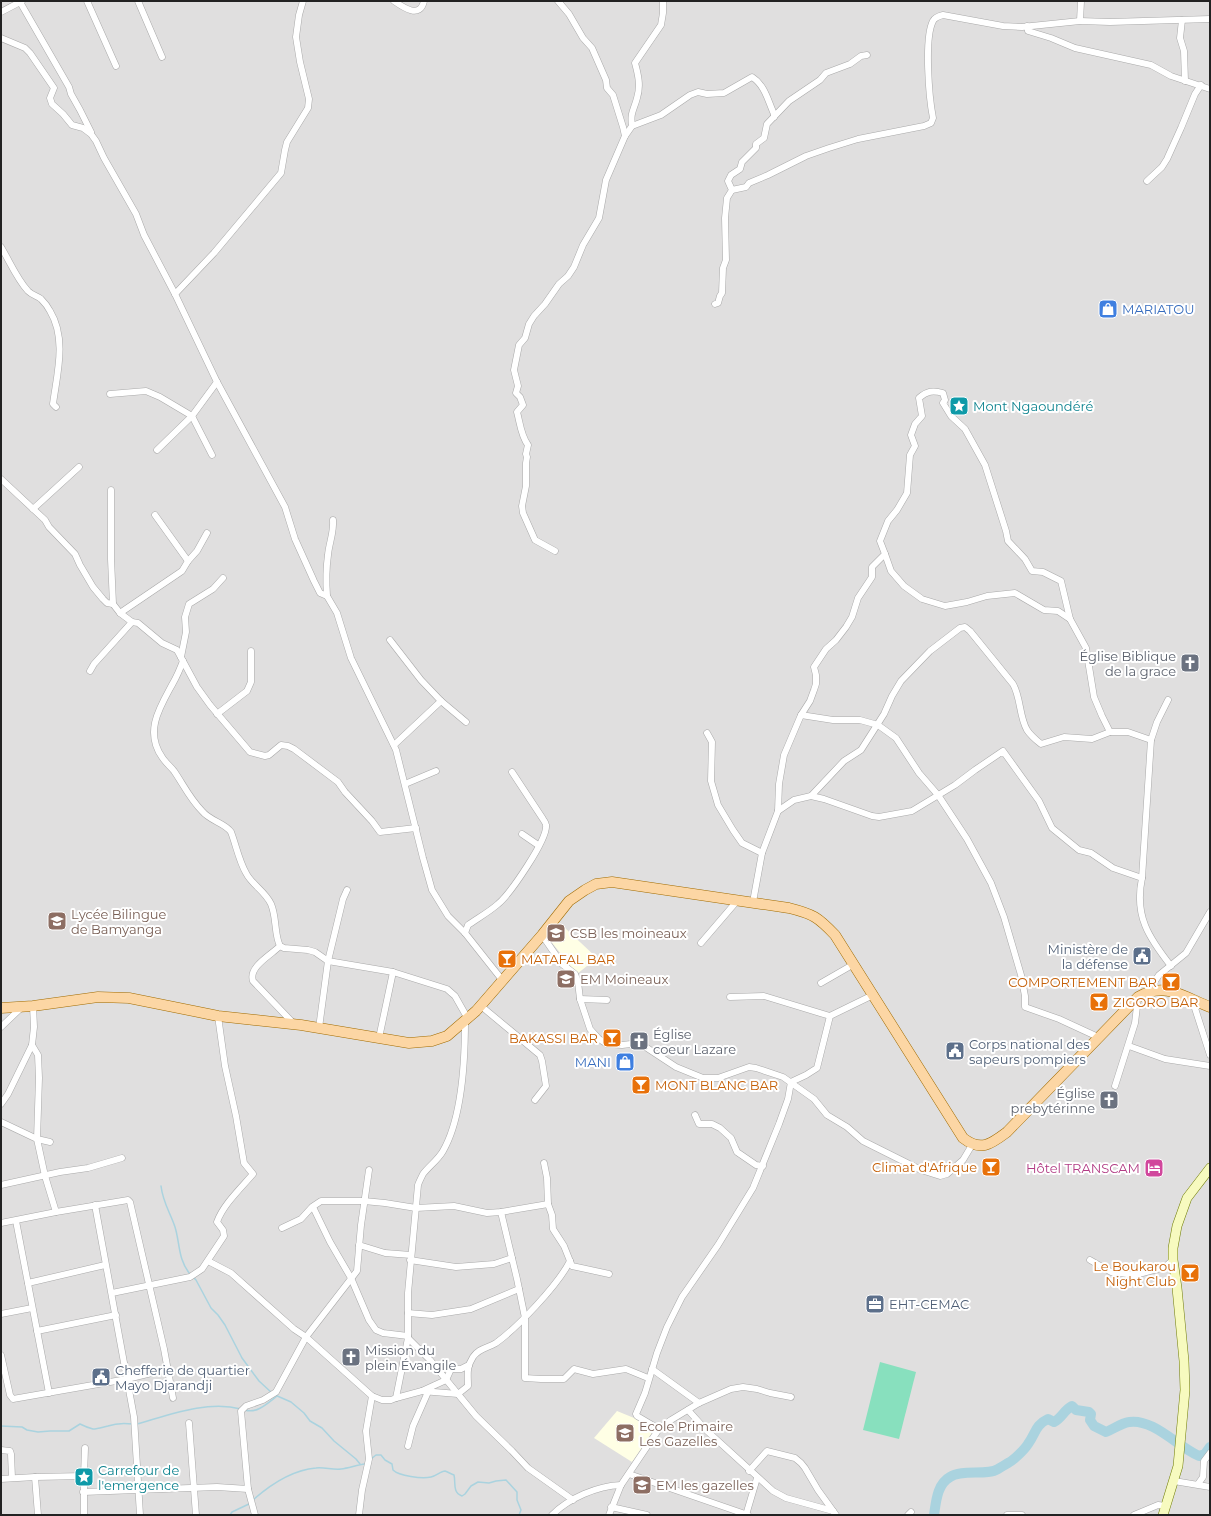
<svg xmlns="http://www.w3.org/2000/svg" width="1211" height="1516" viewBox="0 0 1211 1516" font-family="Montserrat,sans-serif">
	<rect width="100%" height="100%" fill="#f2efe9"/>
	<!-- residential -->
	<rect fill="#e0dfdf" x="1" y="1" width="1209" height="1514"/>
	<!-- education -->
	<g fill="#ffffe5">
		<path d="M564,927L597,958L577,974L549,939Z"/>
		<path d="M617,1411L656,1427L632,1462L594,1438Z"/>
	</g>
	<!-- pitch -->
	<path fill="#88e0be" d="M880,1362L916,1372L899,1439L863,1430Z"/>
	<g fill="none" stroke-linecap="round" stroke-linejoin="round">
		<!-- stream -->
		<g stroke="#aad3df" stroke-width="1.5">
			<path d="M161,1186C163,1203 170,1212 175,1227C180,1243 178,1260 190,1274"/>
			<path d="M193,1277L196,1280L211,1308L218,1315L225,1325L242,1358L259,1381L272,1393"/>
			<path d="M275,1395L291,1402L304,1413L310,1421L322,1428L334,1441L356,1459L360,1464"/>
			<path d="M245,1410C257,1414 268,1403 277,1396"/>
			<path d="M137,1424C169,1415 207,1400 241,1409"/>
			<path d="M1,1426L22,1427L27,1430L38,1432L50,1431H69L80,1424C84,1426 89,1428 93,1429C98,1429 103,1427 108,1426C116,1423 125,1423 133,1424"/>
			<path d="M371,1459L376,1455H381L385,1460L392,1464L393,1470C399,1476 422,1479 431,1477C436,1476 441,1471 445,1471C448,1472 451,1474 454,1475C456,1483 452,1492 462,1496L465,1494L471,1486L478,1482L489,1483L496,1481L506,1480L517,1492V1500L521,1510L519,1515"/>
			<path d="M253,1500C271,1484 292,1470 316,1468C324,1467 333,1470 341,1469C349,1468 357,1465 365,1464"/>
			<path d="M230,1515L232,1512L251,1503"/>
		</g>
		<!-- river -->
		<path stroke="#aad3df" stroke-width="10" d="M934,1515C936,1502 937,1484 950,1477C962,1469 987,1476 998,1469C1001,1467 1005,1465 1008,1463C1014,1460 1025,1449 1028,1444C1036,1433 1035,1425 1048,1419L1054,1422C1062,1418 1064,1410 1072,1406L1076,1410L1089,1412L1091,1414L1090,1420L1094,1426L1106,1432C1113,1429 1122,1423 1129,1422C1153,1418 1178,1447 1199,1456L1205,1454L1210,1447"/>
		<!-- street casing -->
		<g stroke="#a9a9a9" stroke-width="7">
			<g id="street">
				<path d="M87,1L116,66"/>
				<path d="M138,1L162,57"/>
				<path d="M394,1C404,8 420,19 424,1"/>
				<path d="M20,2L69,87L71,94L80,110L91,132"/>
				<path d="M1,12L22,1"/>
				<path d="M1182,20L1180,38L1184,51L1185,81"/>
				<path d="M1080,21L1081,1"/>
				<path d="M1027,26L1028,31L1051,38L1075,48L1151,65L1171,76L1210,89"/>
				<path d="M1,38L25,48L30,53L54,88L50,98L52,104L63,114L72,125L83,128L91,134L96,141L104,158L136,214L144,235L175,294L217,382L285,507L295,539L314,581L320,593L327,596L337,613L351,658L396,750L423,858L432,890L448,916L465,933L503,981"/>
				<path d="M632,126L661,115L690,95L698,92L707,94L724,93L752,77C765,85 768,101 774,114V117"/>
				<path d="M625,136L632,126C630,112 634,110 637,98C641,86 638,74 635,63L661,25L663,13V1"/>
				<path d="M1147,181L1162,167L1167,159L1181,128L1195,94L1201,85"/>
				<path d="M732,190L746,187L749,183L768,175L806,156L829,148L858,139L924,126L931,123L933,118C929,98 924,38 933,21C935,17 939,16 943,15L1003,26L1022,27L1080,21L1110,22L1210,19"/>
				<path d="M1,247C10,262 17,279 28,291C32,295 37,296 41,299C44,302 48,307 50,311C67,339 57,374 53,404L56,407"/>
				<path d="M175,294L214,253L281,173L285,150L287,142L308,108L309,99L300,62L296,37L299,15L303,1"/>
				<path d="M715,304L718,303L720,296L722,293L723,268L726,260L725,218L727,198L732,190L728,181L731,175L740,169L742,162L756,148V144L764,138L767,124L789,101L820,80L826,73L850,64L861,56L867,55"/>
				<path d="M110,394L146,391L160,397L192,416L212,455"/>
				<path d="M157,450L192,416L217,382"/>
				<path d="M1,479L45,520L49,527L75,554L80,565L93,587L103,599L107,603L113,604L120,613L132,622L138,623L162,643L177,650L197,687L210,705L250,752L265,756L269,755L281,745L288,746L294,749L338,782L345,792L372,821L380,832L416,828"/>
				<path d="M111,490V559L113,604"/>
				<path d="M33,509L79,467"/>
				<path d="M555,551L535,540L523,513L522,506L526,486V463L527,457L526,454L528,445C521,436 520,423 517,412L523,405L520,397L516,393L518,386L514,370L519,345L525,338L529,324L534,316L545,304L559,284L568,276L574,267L583,245L599,218L606,180L625,136L623,127L613,95L607,88L606,80L592,48L583,38L569,14L558,1"/>
				<path d="M885,554L891,571L904,586L922,599L945,606L967,602L987,596L1015,593L1044,610L1058,611L1070,619"/>
				<path d="M188,561L197,551L207,533"/>
				<path d="M327,596C326,582 326,569 328,555C329,543 334,533 333,520"/>
				<path d="M120,613L182,571L188,561L155,515"/>
				<path d="M390,640L421,680L441,701L466,722"/>
				<path d="M181,657L186,632L185,617L189,604L213,589L223,578"/>
				<path d="M183,661C180,669 177,676 173,683C160,707 144,731 162,757C165,762 170,766 174,771C183,784 190,799 202,811C210,821 225,823 231,832C236,845 239,861 246,873C252,885 265,891 271,904C277,918 274,934 280,946L284,948L308,950L315,952L328,961L393,972L447,989L455,996L468,1019"/>
				<path d="M90,671L94,664L132,622"/>
				<path d="M1168,700L1157,722L1151,740L1142,878C1134,916 1149,938 1171,966"/>
				<path d="M217,714L247,691L251,682V651"/>
				<path d="M801,715L833,720H860L878,725L896,738L919,773L938,795L967,839L991,883L1004,917L1021,975L1025,996V1007L1059,1019L1098,1037"/>
				<path d="M707,733L712,742L711,781L718,805L733,830L742,843L762,853"/>
				<path d="M394,745L441,701"/>
				<path d="M405,784L436,771"/>
				<path d="M811,796L824,799L872,816L879,817L912,811L955,785L975,770L1003,751L1039,801L1052,828L1079,850L1091,853L1113,868L1142,878"/>
				<path d="M778,811L794,800L811,796L844,761L861,750L884,714L892,696L901,681L930,651L960,628L965,627L970,631L1013,684C1021,698 1019,716 1027,730C1031,736 1036,740 1041,744L1064,737L1092,739L1110,732"/>
				<path d="M522,834L538,845"/>
				<path d="M753,902L762,853L778,811L779,784L784,755L801,715L810,701L814,690L816,684V675L814,667L826,649L836,640L846,627L852,617L858,598L872,577V567L885,554L880,541L888,521L897,510L907,493L910,455L915,446L911,435L915,424L922,416L919,398C927,391 933,390 943,393L945,400L943,403L951,416L965,429L985,465L1006,531L1008,541L1025,559L1032,571L1043,572L1061,581L1070,619L1086,648L1094,697L1102,716L1110,732H1128L1151,740"/>
				<path d="M465,933L468,925C478,918 489,912 498,904C510,894 548,839 546,825C546,823 544,821 543,819L512,772"/>
				<path d="M542,935L562,964L575,974L578,982L580,999L590,1029L599,1039L607,1044L622,1045L631,1044L644,1046L676,1067L703,1078H718L749,1067L756,1068L783,1077L814,1099L827,1115L847,1127L863,1141L921,1170L940,1176L947,1174L963,1160L972,1145"/>
				<path d="M701,943L737,901"/>
				<path d="M280,946C271,955 248,967 253,981L295,1025"/>
				<path d="M821,983L854,964"/>
				<path d="M1148,991L1159,975L1186,953L1210,912"/>
				<path d="M730,997L764,996L830,1016"/>
				<path d="M580,999L607,1000"/>
				<path d="M1192,999L1210,1055"/>
				<path d="M33,1006L34,1027L32,1045L38,1055L39,1078L37,1139L45,1176L56,1212"/>
				<path d="M481,1006L540,1055L542,1061L546,1086L535,1100"/>
				<path d="M1,1027L22,1007"/>
				<path d="M319,1028L328,961L343,899L347,890"/>
				<path d="M379,1038L393,972"/>
				<path d="M1129,1046L1165,1059L1210,1066"/>
				<path d="M1115,1086L1135,1023L1138,998"/>
				<path d="M1,1104L8,1094L32,1045"/>
				<path d="M695,1115L699,1124H712L720,1128L731,1138L737,1152L756,1165L763,1166"/>
				<path d="M1,1122L37,1139L50,1142"/>
				<path d="M544,1163L547,1178L548,1204L552,1215L553,1229L564,1246L572,1266L609,1274"/>
				<path d="M1,1185L60,1172L88,1168L122,1158"/>
				<path d="M95,1205L134,1417L140,1515"/>
				<path d="M313,1207L330,1242L351,1278L369,1320L376,1330L383,1333L408,1336"/>
				<path d="M501,1212L517,1279L525,1318V1378L541,1379H564L574,1369L593,1374L626,1369L648,1378"/>
				<path d="M16,1221L49,1393"/>
				<path d="M1,1223L56,1212L128,1200L130,1202L164,1349L173,1398"/>
				<path d="M282,1228L301,1219L312,1207L321,1201H364L385,1203L416,1208L454,1206L487,1213L501,1212L548,1204"/>
				<path d="M359,1245L385,1253L411,1255"/>
				<path d="M410,1260L456,1267L494,1264L512,1258"/>
				<path d="M1090,1260L1111,1272L1135,1275L1165,1267L1173,1260"/>
				<path d="M208,1261L231,1273L294,1329L306,1337L372,1396L382,1400H391L396,1398L422,1391L458,1394L468,1386C468,1374 466,1368 473,1357C479,1348 488,1348 496,1343C518,1327 558,1285 570,1261"/>
				<path d="M28,1283L105,1265"/>
				<path d="M112,1293L190,1277L202,1269L224,1236L223,1230L217,1222C223,1205 240,1189 253,1174L244,1163L236,1116L225,1066L218,1016"/>
				<path d="M408,1313L432,1315L471,1309L519,1289"/>
				<path d="M1,1314L32,1308"/>
				<path d="M37,1331L116,1315"/>
				<path d="M408,1338L430,1360L476,1416L512,1451L528,1468L573,1500"/>
				<path d="M1,1355L10,1395L13,1399L127,1379L168,1369"/>
				<path d="M652,1369L699,1403"/>
				<path d="M422,1391L446,1380L451,1369H461L469,1365"/>
				<path d="M396,1398L408,1338V1293L418,1185C419,1182 421,1178 423,1174C429,1166 438,1160 443,1151C462,1118 465,1059 465,1021"/>
				<path d="M688,1410L706,1430L773,1491L786,1498L833,1511"/>
				<path d="M189,1423L196,1515"/>
				<path d="M659,1429L637,1416L636,1414L645,1393L657,1353L667,1327L682,1297L718,1245L753,1188L779,1124L788,1099L791,1082L806,1075L817,1068L830,1016L873,995"/>
				<path d="M408,1446L413,1426L428,1392"/>
				<path d="M1,1450L10,1451L11,1454L12,1478"/>
				<path d="M749,1471L767,1451L795,1458L801,1463L805,1468L818,1490L836,1515"/>
				<path d="M629,1474L748,1515"/>
				<path d="M84,1476L85,1448"/>
				<path d="M35,1477L38,1515"/>
				<path d="M1,1479L35,1477L84,1476V1515"/>
				<path d="M1174,1481L1210,1487"/>
				<path d="M1198,1484L1203,1477L1204,1461L1210,1453"/>
				<path d="M83,1492L217,1487L248,1489"/>
				<path d="M611,1507L647,1515"/>
				<path d="M255,1515L248,1489L241,1411L246,1406L263,1400L276,1392L306,1337L357,1271L361,1225L369,1170"/>
				<path d="M359,1515L362,1490L369,1459L366,1431L372,1396"/>
				<path d="M552,1515C569,1498 597,1486 621,1485"/>
				<path d="M609,1515L621,1485L646,1448L659,1429L671,1420L699,1403L731,1389L743,1387L757,1389L770,1393L791,1397"/>
				<path d="M746,1515L757,1478"/>
				<path d="M908,1515L911,1512"/>
				<path d="M1007,1515H1022"/>
				<path d="M1134,1515L1158,1505L1166,1506"/>
			</g>
		</g>
		<!-- secondary casing -->
		<g stroke="#707d05" stroke-width="10">
			<path id="secondary" d="M1163,1515L1178,1466L1185,1390L1184,1361L1177,1288L1173,1260V1248L1177,1226L1187,1198L1210,1168"/>
		</g>
		<!-- primary casing -->
		<g stroke="#a06b00" stroke-width="11">
			<path id="primary" d="M1,1008L33,1006L98,997L129,998L218,1016L301,1025L409,1043L432,1041L447,1036L476,1011L542,935L569,901L585,890L596,884L612,882L789,908C813,914 818,917 835,935L963,1138C981,1152 991,1144 1007,1132L1138,997C1165,981 1184,997 1210,1007"/>
		</g>
		<!-- street -->
		<use href="#street" stroke="#fff" stroke-width="6"/>
		<!-- secondary -->
		<use href="#secondary" stroke="#f7fabf" stroke-width="9"/>
		<!-- primary -->
		<use href="#primary" stroke="#fcd6a4" stroke-width="10"/>
	</g>
	<!-- icons -->
	<defs>
		<g id="shop-square" transform="scale(1)"><rect x="-9" y="-9" width="18" height="18" rx="4" fill="#3f7fe0" stroke="#fff"/><path d="M-5-2.5h2.3a2.7 3.5 0 0 1 5.4 0H5L5.5 6h-11ZM-1.5-2.5h3a1.5 2.3 0 0 0-3 0Z" fill="#fff"/></g>
		<g id="sight-square" transform="scale(1)"><rect x="-9" y="-9" width="18" height="18" rx="4" fill="#0f9aa8" stroke="#fff"/><path d="M0-6L1.8-2.2L6-1.7L2.9 1.2L3.7 5.4L0 3.3L-3.7 5.4L-2.9 1.2L-6-1.7L-1.8-2.2Z" fill="#fff"/></g>
		<g id="church-square" transform="scale(1)"><rect x="-9" y="-9" width="18" height="18" rx="4" fill="#6b7280" stroke="#fff"/><path d="M-1.2-6h2.4v3.5h3.3v2.4h-3.3V6h-2.4V-.1h-3.3v-2.4h3.3Z" fill="#fff"/></g>
		<g id="school-square" transform="scale(1)"><rect x="-9" y="-9" width="18" height="18" rx="4" fill="#8d6e63" stroke="#fff"/><path d="M0-5L7-2L0 1L-7-2ZM-4 1L0 2.5L4 1V4Q0 6-4 4Z" fill="#fff"/></g>
		<g id="civic-square" transform="scale(1)"><rect x="-9" y="-9" width="18" height="18" rx="4" fill="#5c6f8a" stroke="#fff"/><path d="M-.6-6.5H3V-4.5H.6V-3L4-1V1h2V6H-6V1h2V-1L-.6-3ZM-1.2 2.5V6h2.4V2.5Z" fill="#fff"/></g>
		<g id="bar-square" transform="scale(1)"><rect x="-9" y="-9" width="18" height="18" rx="4" fill="#e8710a" stroke="#fff"/><path d="M-6-5H6L.8 .8V4.5H3.5V6h-7V4.5H-.8V.8Z" fill="#fff"/></g>
		<g id="hotel-square" transform="scale(1)"><rect x="-9" y="-9" width="18" height="18" rx="4" fill="#d1479c" stroke="#fff"/><path d="M-6-4.5h1.5V1H6V5H4.5V3h-9V5H-6ZM-4 0a1.8 1.8 0 1 1 3.6 0ZM.5 0V-2.5h3Q6-2.5 6 0Z" fill="#fff"/></g>
		<g id="office-square" transform="scale(1)"><rect x="-9" y="-9" width="18" height="18" rx="4" fill="#5c6f8a" stroke="#fff"/><path d="M-6-3h4V-5.5h4V-3h4V5H-6ZM-1-4.5V-3h2v-1.5ZM-6 0V1H6V0Z" fill="#fff"/></g>
	</defs>
	<g fill-rule="evenodd">
		<use href="#shop-square" x="1108" y="309"/>
		<use href="#sight-square" x="959" y="406"/>
		<use href="#church-square" x="1190" y="663"/>
		<use href="#school-square" x="57" y="921"/>
		<use href="#school-square" x="556" y="933"/>
		<use href="#civic-square" x="1142" y="956"/>
		<use href="#bar-square" x="507" y="959"/>
		<use href="#school-square" x="566" y="979"/>
		<use href="#bar-square" x="1171" y="982"/>
		<use href="#bar-square" x="1099" y="1002"/>
		<use href="#bar-square" x="612" y="1038"/>
		<use href="#church-square" x="639" y="1041"/>
		<use href="#civic-square" x="955" y="1051"/>
		<use href="#shop-square" x="625" y="1062"/>
		<use href="#bar-square" x="641" y="1085"/>
		<use href="#church-square" x="1109" y="1100"/>
		<use href="#bar-square" x="991" y="1167"/>
		<use href="#hotel-square" x="1154" y="1168"/>
		<use href="#bar-square" x="1190" y="1273"/>
		<use href="#office-square" x="875" y="1304"/>
		<use href="#church-square" x="351" y="1357"/>
		<use href="#civic-square" x="101" y="1377"/>
		<use href="#school-square" x="625" y="1433"/>
		<use href="#sight-square" x="84" y="1477"/>
		<use href="#school-square" x="642" y="1485"/>
	</g>
	<g text-anchor="middle" stroke-width="4" stroke-linejoin="round" paint-order="stroke">
		<!-- shop labels -->
		<g font-size="13" fill="#366cbe" stroke="#fff" text-anchor="start">
			<text x="1122" y="314">MARIATOU</text>
			<text x="611" y="1067" text-anchor="end">MANI</text>
		</g>
		<!-- culture labels -->
		<g font-size="13" fill="#0d838f" stroke="#fff" text-anchor="start">
			<text x="973" y="411">Mont Ngaoundéré</text>
			<text x="98" y="1475">Carrefour de<tspan x="98" dy="15">l'emergence</tspan></text>
		</g>
		<!-- worship labels -->
		<g font-size="13" fill="#5b616d" stroke="#fff" text-anchor="end">
			<text x="1176" y="661">Église Biblique<tspan x="1176" dy="15">de la grace</tspan></text>
			<text x="653" y="1039" text-anchor="start">Église<tspan x="653" dy="15">coeur Lazare</tspan></text>
			<text x="1095" y="1098">Église<tspan x="1095" dy="15">prebytérinne</tspan></text>
			<text x="365" y="1355" text-anchor="start">Mission du<tspan x="365" dy="15">plein Évangile</tspan></text>
		</g>
		<!-- education labels -->
		<g font-size="13" fill="#785e54" stroke="#fff" text-anchor="start">
			<text x="71" y="919">Lycée Bilingue<tspan x="71" dy="15">de Bamyanga</tspan></text>
			<text x="570" y="938">CSB les moineaux</text>
			<text x="580" y="984">EM Moineaux</text>
			<text x="639" y="1431">Ecole Primaire<tspan x="639" dy="15">Les Gazelles</tspan></text>
			<text x="656" y="1490">EM les gazelles</text>
		</g>
		<!-- service labels -->
		<g font-size="13" fill="#4e5e75" stroke="#fff" text-anchor="start">
			<text x="1128" y="954" text-anchor="end">Ministère de<tspan x="1128" dy="15">la défense</tspan></text>
			<text x="969" y="1049">Corps national des<tspan x="969" dy="15">sapeurs pompiers</tspan></text>
			<text x="889" y="1309">EHT-CEMAC</text>
			<text x="115" y="1375">Chefferie de quartier<tspan x="115" dy="15">Mayo Djarandji</tspan></text>
		</g>
		<!-- food labels -->
		<g font-size="13" fill="#c56008" stroke="#fff" text-anchor="end">
			<text x="521" y="964" text-anchor="start">MATAFAL BAR</text>
			<text x="1157" y="987">COMPORTEMENT BAR</text>
			<text x="1113" y="1007" text-anchor="start">ZIGORO BAR</text>
			<text x="598" y="1043">BAKASSI BAR</text>
			<text x="655" y="1090" text-anchor="start">MONT BLANC BAR</text>
			<text x="977" y="1172">Climat d'Afrique</text>
			<text x="1176" y="1271">Le Boukarou<tspan x="1176" dy="15">Night Club</tspan></text>
		</g>
		<!-- hotel labels -->
		<g font-size="13" fill="#b23c85" stroke="#fff" text-anchor="end">
			<text x="1140" y="1173">Hôtel TRANSCAM</text>
		</g>
	</g>
	<!-- border -->
	<rect width="1211" height="1516" fill="none" stroke="#222222" stroke-width="4"/>
</svg>
